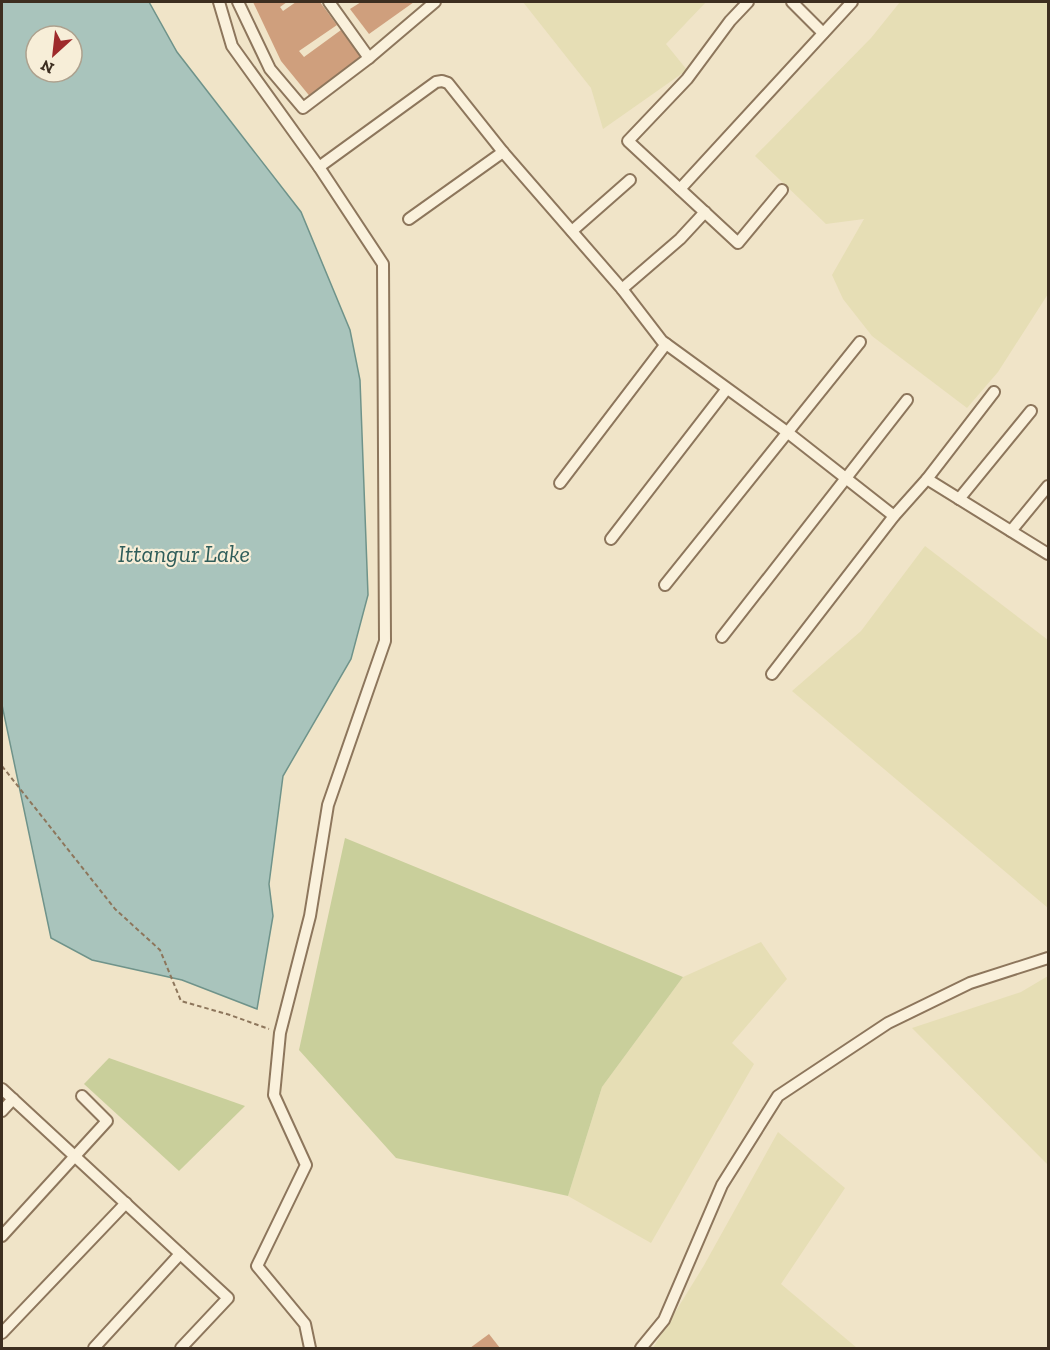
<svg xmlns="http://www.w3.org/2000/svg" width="1050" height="1350" viewBox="0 0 1050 1350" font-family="'Zilla Slab',serif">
	<rect width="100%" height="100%" fill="#f0e4c8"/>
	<!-- farmland -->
	<g fill="#e6deb5">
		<path d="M523,2H706L666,44L687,70L603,129L591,88Z"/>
		<path d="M900,2H1048V294L998,372L967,408L872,336L843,299L832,275L864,219L826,224L755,156L871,38Z"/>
		<path d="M925,546L1048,640V908L792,691L861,631Z"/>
		<path d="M761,942L787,979L732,1043L754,1064L651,1243L568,1196L602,1087L683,977Z"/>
		<path d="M1048,976V1165L912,1028L1021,992Z"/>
		<path d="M778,1132L845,1188L781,1284L857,1348H653L703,1267Z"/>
	</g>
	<!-- green -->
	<g fill="#c9cf9b">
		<path d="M345,838L683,977L602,1087L568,1196L396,1158L299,1050Z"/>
		<path d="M109,1058L245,1106L179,1171L84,1084Z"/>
	</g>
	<!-- water -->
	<path fill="#a9c4bc" stroke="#6f938a" stroke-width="1.5" fill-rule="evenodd" d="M2,2H149L177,52L301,212L350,330L360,380L368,595L351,659L283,776L269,884L273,916L257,1009L182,980L92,960L51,938L2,705ZM36,36H72V72H36Z"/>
	<!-- building -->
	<g fill="#cf9f7d">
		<path d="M253,2H287L280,7L283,11L296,2H320L337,25L299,51L304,57L341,30L363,59L312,99L281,61Z"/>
		<path d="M361,2H414L369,34L350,9Z"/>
		<path d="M489,1334L500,1348H470Z"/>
	</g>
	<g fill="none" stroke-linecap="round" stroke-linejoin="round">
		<!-- minor casing -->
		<g stroke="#8d765c" stroke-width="14">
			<g id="minor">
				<path d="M219,2L232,46L319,167L383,264L385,641L328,805L310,916L280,1033L274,1095L306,1165L257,1266L305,1324L310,1348"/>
				<path d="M238,2L270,69L303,108L369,58L435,2"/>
				<path d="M329,2L369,58"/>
				<path d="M748,2L730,21L687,79L628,141L738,243L782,190"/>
				<path d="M792,2L823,33"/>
				<path d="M319,167L436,82L442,81L448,83L503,152L622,289L662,341L787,432L894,516"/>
				<path d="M680,189L852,2"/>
				<path d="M409,219L503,152"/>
				<path d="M572,231L630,180"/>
				<path d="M622,289L680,239L705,212"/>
				<path d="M927,479L1048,554"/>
				<path d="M560,483L666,344"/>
				<path d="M959,499L1031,411"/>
				<path d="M1011,531L1048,486"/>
				<path d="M611,539L726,390"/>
				<path d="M665,585L860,342"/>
				<path d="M722,637L907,400"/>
				<path d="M772,674L894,516L927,479L994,392"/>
				<path d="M2,1089L228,1298L181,1348"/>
				<path d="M2,1111L13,1099"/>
				<path d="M2,1236L107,1121L82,1096"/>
				<path d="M2,1333L126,1203"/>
				<path d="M94,1348L180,1254"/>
				<path d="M641,1348L664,1320L722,1185L778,1096L888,1023L970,983L1048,958"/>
			</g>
		</g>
		<!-- path -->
		<path stroke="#8d765c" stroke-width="2" stroke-dasharray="4.5 3" stroke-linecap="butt" d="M2,766L115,909L160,950L181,1001L230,1015L269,1029"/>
		<!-- minor -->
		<use href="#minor" stroke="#faf1dc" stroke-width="10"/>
	</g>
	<g text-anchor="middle" stroke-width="4.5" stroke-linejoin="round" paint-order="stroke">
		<!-- water labels -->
		<g font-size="24" font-style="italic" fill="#2f5d5a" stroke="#f7eed8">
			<text x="184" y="562">Ittangur Lake</text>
		</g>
	</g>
	<!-- border -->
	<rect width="1050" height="1350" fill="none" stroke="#3d2e20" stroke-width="6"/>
	<!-- north arrow -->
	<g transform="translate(54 54) rotate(207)"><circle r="28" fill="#f7eed8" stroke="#ada18e" stroke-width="1.5"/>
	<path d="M0-4.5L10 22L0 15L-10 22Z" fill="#9e2a2b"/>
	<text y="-9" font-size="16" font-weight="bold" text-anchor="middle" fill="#3d2e20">N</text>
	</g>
</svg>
